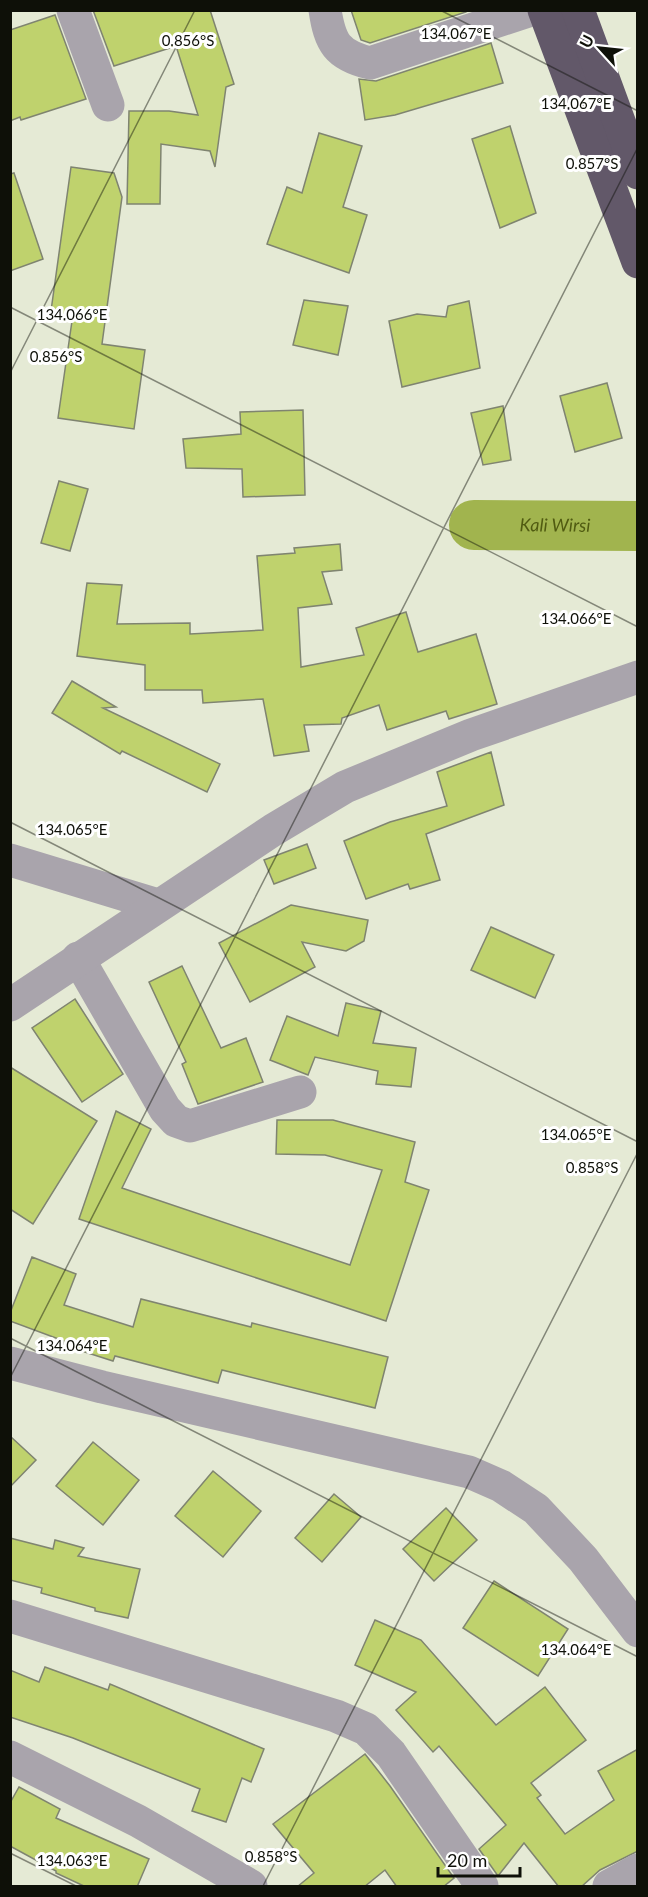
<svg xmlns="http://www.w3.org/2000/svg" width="648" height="1897" viewBox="0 0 648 1897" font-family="Lato,sans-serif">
	<rect width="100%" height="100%" fill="#e5ead5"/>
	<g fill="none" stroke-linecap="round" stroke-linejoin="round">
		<!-- river -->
		<path stroke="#a1b44e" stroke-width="50" id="s1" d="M474,525L638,526"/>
	</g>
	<!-- building -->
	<g fill="#bfd26d" stroke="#7f8470" stroke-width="1.5">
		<path d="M93,10H210L234,84L226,87L215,167L210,151L161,144L160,204H127L129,111H169L198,115L176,46L114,66Z"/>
		<path d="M351,10H466V12L370,43L361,40Z"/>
		<path d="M55,15L86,99L21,120L20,117L10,121V30Z"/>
		<path d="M491,43L503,83L395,115L365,120L359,79L376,81Z"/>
		<path d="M510,126L536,213L500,228L472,139Z"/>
		<path d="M319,133L362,146L343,207L367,215L349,273L267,244L287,187L302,193Z"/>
		<path d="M71,167L114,173L122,197L102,344L145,350L134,429L58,418L72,321L50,318Z"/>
		<path d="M14,173L43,259L10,271V174Z"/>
		<path d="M304,300L348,306L338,355L293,345Z"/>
		<path d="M469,301L480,368L402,387L389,321L417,314L446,317L448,306Z"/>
		<path d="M607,383L622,438L575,452L560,396Z"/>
		<path d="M503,406L511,460L483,465L471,413Z"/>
		<path d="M303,410L305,495L243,497L242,469L186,468L183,439L241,434L240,412Z"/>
		<path d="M59,481L88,489L70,551L41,543Z"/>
		<path d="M340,544L342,570L322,572L332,604L298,608L301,667L364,655L356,628L406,612L418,652L476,634L497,704L449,719L446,711L387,730L379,705L342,718L341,724L304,725L309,751L274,756L263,699L203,703L202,690H145V665L77,656L87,583L122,585L117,624L190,623V634L263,630L257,556L295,553L294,548Z"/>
		<path d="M72,681L116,707L103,708L220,764L207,792L122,751L120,754L52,713Z"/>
		<path d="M491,752L504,805L426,834L440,880L410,889L408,884L366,899L344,841L390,822L447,806L437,772Z"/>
		<path d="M307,844L316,868L274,884L264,860Z"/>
		<path d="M291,905L368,920L364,941L346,951L302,942L315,967L250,1002L219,943Z"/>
		<path d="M491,927L554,955L535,998L471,970Z"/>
		<path d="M182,966L221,1048L246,1038L263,1082L198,1104L182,1064L186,1062L149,982Z"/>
		<path d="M75,999L123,1074L82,1102L32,1028Z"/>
		<path d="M346,1003L381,1011L373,1043L416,1048L411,1087L376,1084L378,1071L315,1057L308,1075L270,1060L287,1016L338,1036Z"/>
		<path d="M10,1067L97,1121L33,1224L10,1209Z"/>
		<path d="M116,1111L151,1129L122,1188L350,1265L382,1170L325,1155L276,1154L277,1120H333L415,1142L405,1182L429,1190L386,1321L79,1219Z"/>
		<path d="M32,1257L76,1274L64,1305L133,1327L141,1299L251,1327L252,1323L388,1357L375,1408L222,1370L218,1383L115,1356L113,1361L63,1345L64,1341L10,1321V1313Z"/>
		<path d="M10,1436L36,1460L10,1487Z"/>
		<path d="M93,1442L139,1480L103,1525L56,1486Z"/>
		<path d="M213,1471L261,1511L223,1557L175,1516Z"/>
		<path d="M334,1494L361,1517L322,1562L295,1538Z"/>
		<path d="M446,1508L477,1540L434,1581L403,1549Z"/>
		<path d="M10,1538L53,1549L55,1540L84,1548L78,1556L140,1569L128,1618L95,1611V1608L41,1593L42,1588L10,1580Z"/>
		<path d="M494,1581L568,1629L538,1676L463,1628Z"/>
		<path d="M375,1620L421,1640L496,1725L545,1687L586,1740L531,1783L541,1795L537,1798L565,1834L614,1800L598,1771L638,1749V1851L600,1870L581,1887H559L524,1843L498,1876L479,1849L506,1825L439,1746L433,1752L396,1710L416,1692L355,1665Z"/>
		<path d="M45,1667L108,1690L110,1684L264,1749L251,1782L242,1778L226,1822L192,1811L200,1789L73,1738L10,1717V1670L39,1682Z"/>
		<path d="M365,1754L390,1786L454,1878L443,1887H397L385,1870L364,1887H297L314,1873L273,1824Z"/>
		<path d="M19,1787L60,1809L56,1818L149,1859L137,1887H86L56,1873V1871L10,1846V1803Z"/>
	</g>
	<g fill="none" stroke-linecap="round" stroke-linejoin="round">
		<!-- minor -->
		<g stroke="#a9a4ac" stroke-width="33">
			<path d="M73,10L108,105"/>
			<path d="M325,10C330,43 337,55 370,63L531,10"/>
			<path d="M10,860L158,905"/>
			<path d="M78,958L165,1109L176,1121L190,1126L300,1092"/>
			<path d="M10,1005L273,830L345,787L471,735L638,677"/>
			<path d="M10,1363L102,1387L469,1472L501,1486L536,1509L583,1559L638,1631"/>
			<path d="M10,1616L336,1716L366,1729L391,1754L482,1886"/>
			<path d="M10,1757L138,1821L251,1886"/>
			<path d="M609,1886L638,1870"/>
		</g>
		<!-- highway -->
		<g stroke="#625869" stroke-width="33">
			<path d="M544,10L638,262"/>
			<path d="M578,10L638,173"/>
		</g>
	</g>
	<!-- ticks -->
	<path fill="none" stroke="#0e1008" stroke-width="1.5" stroke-opacity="0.45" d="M440,10L638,111M10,307L638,627M10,373L195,10M10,822L638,1142M10,1338L638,1657M10,1378L638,147M10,1853L76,1886M263,1886L638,1152"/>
	<g text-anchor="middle" stroke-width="6" stroke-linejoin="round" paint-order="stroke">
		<!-- water labels -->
		<g font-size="18" font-style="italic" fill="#505b11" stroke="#fff">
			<text dy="6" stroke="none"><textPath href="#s1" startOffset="81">Kali Wirsi</textPath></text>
		</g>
	</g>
	<g font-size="15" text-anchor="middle" fill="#0e1008" stroke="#fff" stroke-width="6" stroke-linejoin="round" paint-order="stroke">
		<text x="456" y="39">134.067°E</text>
		<text x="188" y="46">0.856°S</text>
		<text x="576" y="109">134.067°E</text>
		<text x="592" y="169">0.857°S</text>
		<text x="72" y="320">134.066°E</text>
		<text x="56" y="362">0.856°S</text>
		<text x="576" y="624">134.066°E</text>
		<text x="72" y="835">134.065°E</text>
		<text x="576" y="1140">134.065°E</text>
		<text x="592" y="1173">0.858°S</text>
		<text x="72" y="1351">134.064°E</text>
		<text x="576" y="1655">134.064°E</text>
		<text x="271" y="1862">0.858°S</text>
		<text x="72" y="1866">134.063°E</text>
	</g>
	<!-- border -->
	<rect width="648" height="1897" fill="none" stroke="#0e1008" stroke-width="24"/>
	<!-- north arrow -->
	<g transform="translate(600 48) rotate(297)" stroke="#ffffff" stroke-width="4.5" paint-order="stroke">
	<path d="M0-4.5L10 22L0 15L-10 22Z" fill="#0e1008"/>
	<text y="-9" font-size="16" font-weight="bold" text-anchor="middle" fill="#0e1008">U</text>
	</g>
	<!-- scale -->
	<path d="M438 1867v9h82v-9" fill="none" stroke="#0e1008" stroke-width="3"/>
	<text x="447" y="1867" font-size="18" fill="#0e1008" stroke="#ffffff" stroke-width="4.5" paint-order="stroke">20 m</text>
</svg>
